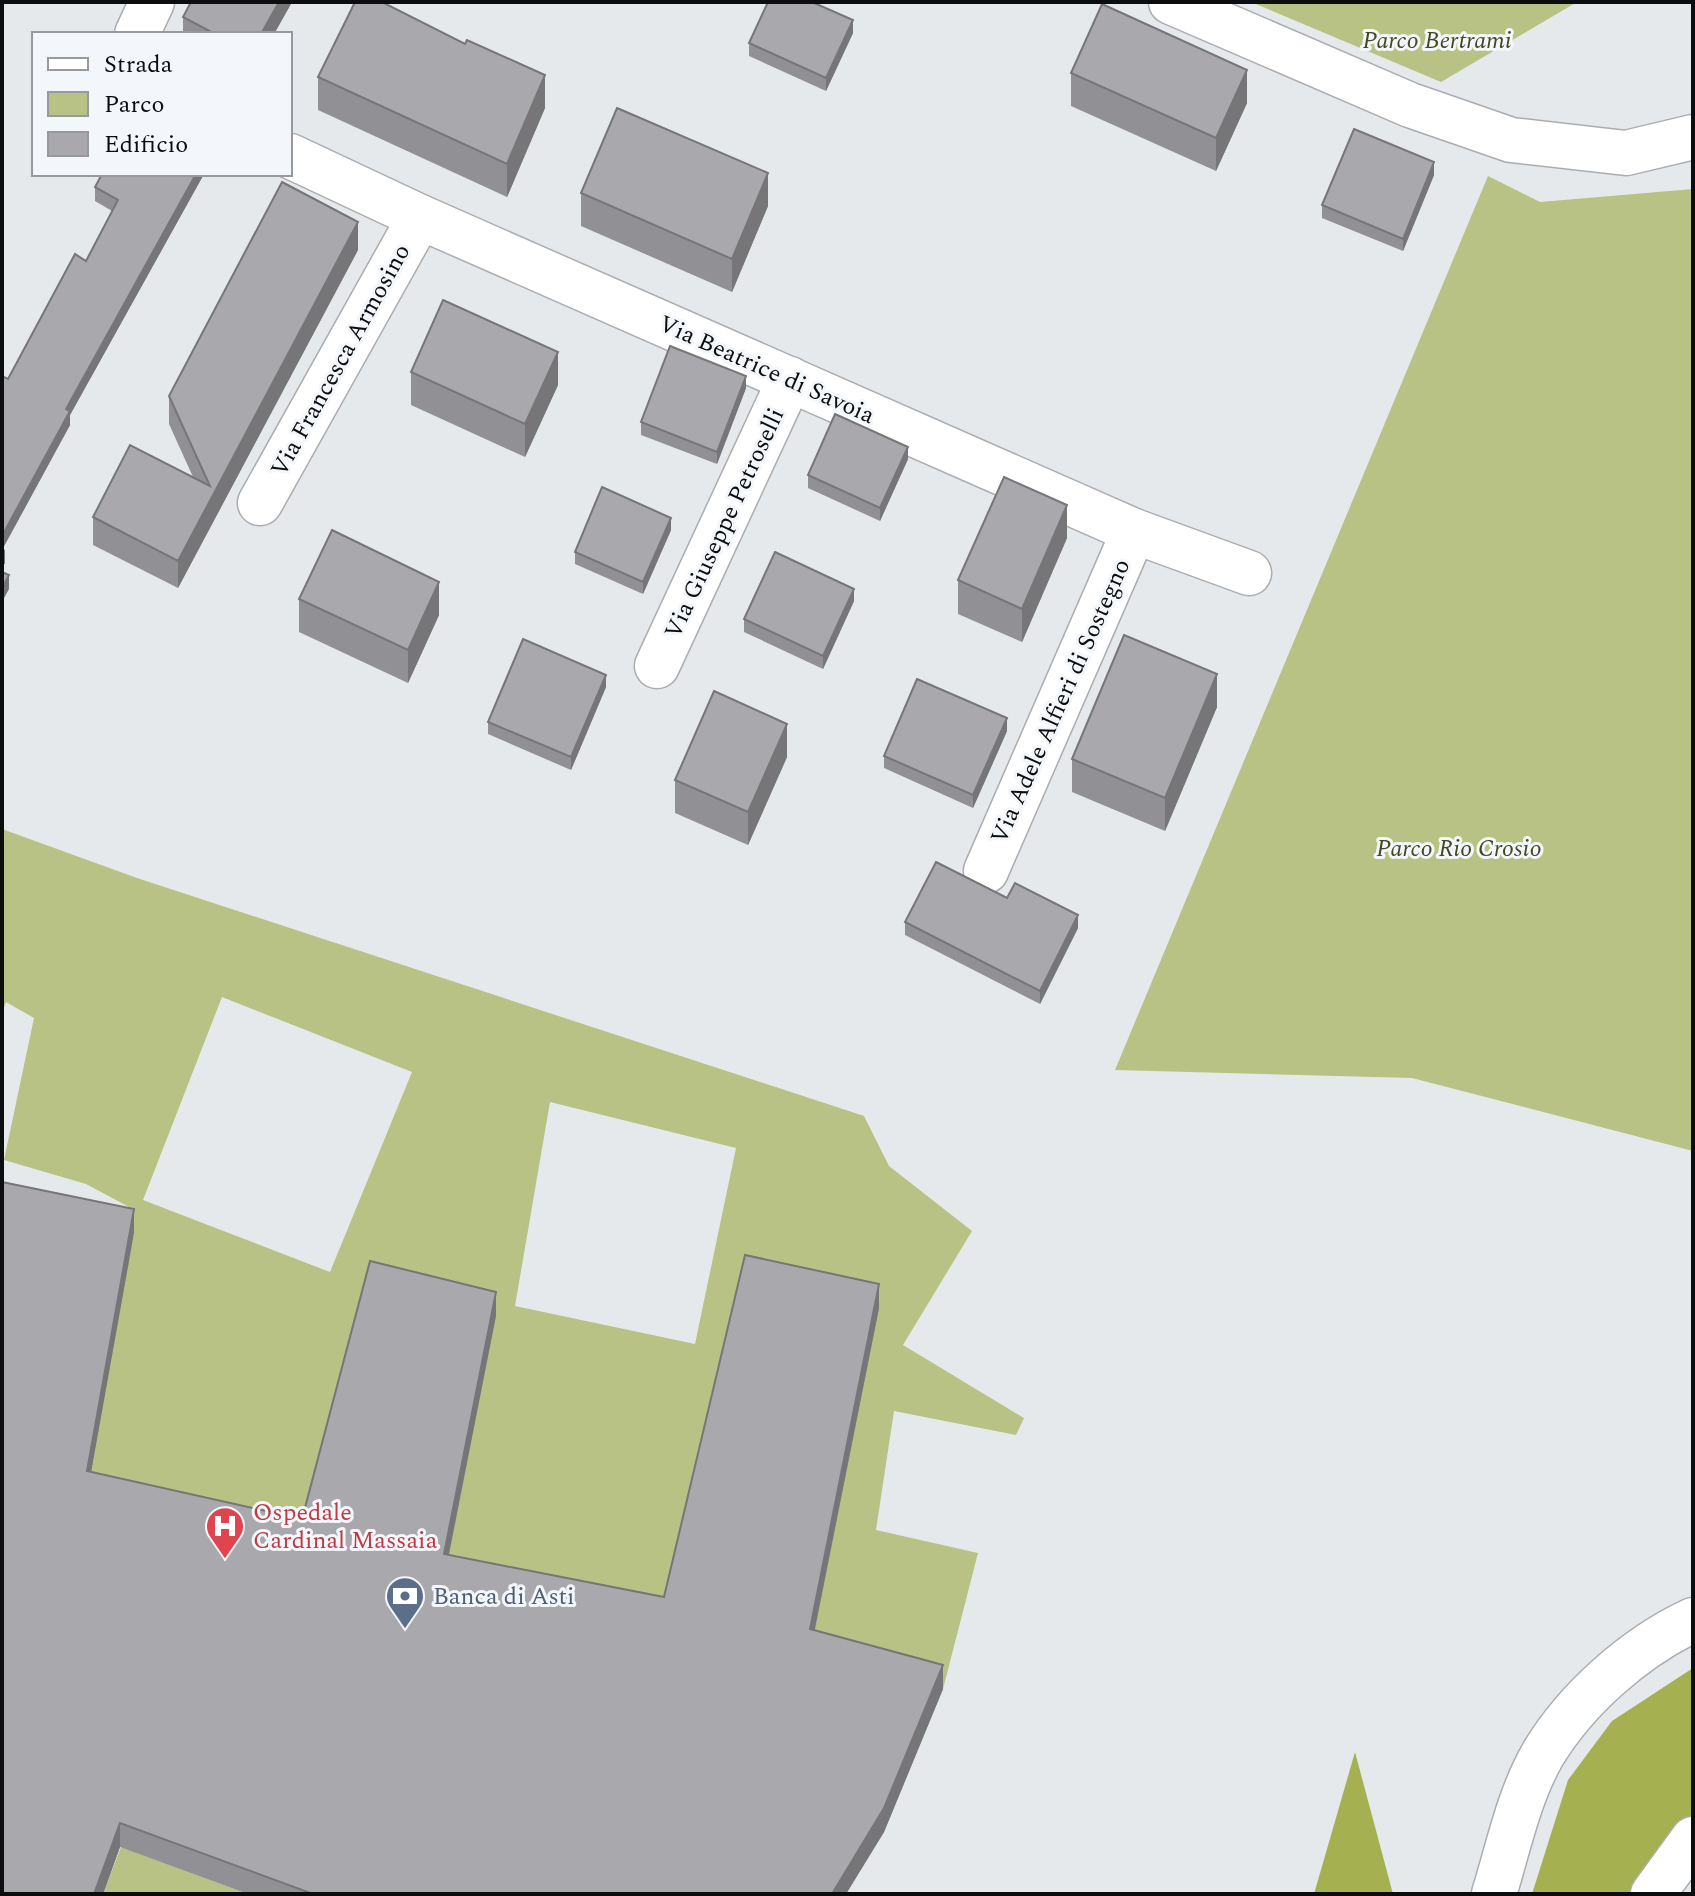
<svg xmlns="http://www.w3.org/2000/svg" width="1695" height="1896" viewBox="0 0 1695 1896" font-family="Spectral,serif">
	<rect width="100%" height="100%" fill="#e6e9ec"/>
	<!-- green -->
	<g fill="#b8c284" fill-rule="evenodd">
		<path d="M1251,2H1577L1441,82Z"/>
		<path d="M1488,176L1540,202L1693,189V1151L1412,1078L1115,1070Z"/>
		<path d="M2,829L137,878L864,1116L889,1166L972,1231L903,1345L1024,1418L1016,1435L894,1411L876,1530L978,1553L943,1689L664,1621L444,1578L496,1316L302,1542L87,1495L134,1232L129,1207L86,1184L4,1160L34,1018L6,1002L2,1013ZM222,997L412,1072L330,1272L143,1200ZM550,1102L736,1148L695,1344L515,1306Z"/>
		<path d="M121,1847L248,1894H103Z"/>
	</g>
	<!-- forest -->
	<g fill="#a5b150">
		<path d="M1693,1668V1816L1639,1894H1532L1568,1780L1612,1721Z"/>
		<path d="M1355,1752L1393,1894H1314Z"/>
	</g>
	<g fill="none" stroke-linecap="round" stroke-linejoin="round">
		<!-- minor casing -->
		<g stroke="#aaadb0" stroke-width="47">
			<g id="minor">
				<path d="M1171,2L1410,105L1511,140L1626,153L1693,137"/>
				<path d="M137,34L152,2"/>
				<path d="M290,156L420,217L1134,531L1249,573"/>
				<path d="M260,503L420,217"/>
				<path d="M657,666L790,379"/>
				<path d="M986,871L1134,531"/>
				<path d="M1494,1894C1508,1849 1519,1795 1543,1754C1576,1699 1635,1647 1693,1620"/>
				<path d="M1653,1894L1693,1839"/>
			</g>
		</g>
		<!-- minor -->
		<use href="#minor" stroke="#fff" stroke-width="44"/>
	</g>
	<!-- wall -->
	<g fill="#919195">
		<path d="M191,2H292L274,34H183V17Z"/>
		<path d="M853,33L826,91L749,56V43Z"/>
		<path d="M1071,73L1247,103L1216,171L1071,106Z"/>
		<path d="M318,77L545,108L507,197L318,110Z"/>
		<path d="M102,174H204L70,415V425L3,548L5,563L2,568V376L8,379L86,261L112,211L95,201V187Z"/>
		<path d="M1434,175L1403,251L1322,218V205Z"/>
		<path d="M581,193L768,206L732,292L581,226Z"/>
		<path d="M358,250L178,588L93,545V517L193,477L169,424V396Z"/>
		<path d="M411,372L558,385L525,457L411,405Z"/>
		<path d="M746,388L717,464L641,435V422Z"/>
		<path d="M908,459L880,521L808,488V475Z"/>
		<path d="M671,530L643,594L575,564V552Z"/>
		<path d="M1067,538L1022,642L958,614V580Z"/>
		<path d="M299,599L439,615L408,683L299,632Z"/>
		<path d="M854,601L823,669L744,632V619Z"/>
		<path d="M606,687L571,770L488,734V722Z"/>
		<path d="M1217,707L1165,831L1072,792V759Z"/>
		<path d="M1007,731L973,808L884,768V756Z"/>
		<path d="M787,757L748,845L675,813V780Z"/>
		<path d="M1007,898L1078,928L1040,1004L905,935V922Z"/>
		<path d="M134,1233L91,1472L302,1519L496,1316L449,1555L664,1597L879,1308L815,1630L943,1689L884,1832L846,1894H248L120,1847L103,1894H2Z"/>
	</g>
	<!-- shaded-wall -->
	<g fill="#767679">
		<path d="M279,2H292L274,34H261Z"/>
		<path d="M853,20V33L826,91V78Z"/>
		<path d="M1247,70V103L1216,171V138Z"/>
		<path d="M545,75V108L507,197V164Z"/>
		<path d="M1434,162V175L1403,251V239Z"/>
		<path d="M768,173V206L732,292V259Z"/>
		<path d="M196,174H204L70,415V425L2,550V536L66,409Z"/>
		<path d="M358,222V250L178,588V561Z"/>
		<path d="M558,352V385L525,457V424Z"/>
		<path d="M746,376V388L717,464V452Z"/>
		<path d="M908,447V459L880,521V508Z"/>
		<path d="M1067,505V538L1022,642V609Z"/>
		<path d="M671,518V530L643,594V582Z"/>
		<path d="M5,549V563L2,568V554Z"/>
		<path d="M9,575V589L2,602V588Z"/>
		<path d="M439,582V615L408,683V650Z"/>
		<path d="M854,589V601L823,669V656Z"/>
		<path d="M1217,674V707L1165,831V798Z"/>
		<path d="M606,675V687L571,770V757Z"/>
		<path d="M1007,718V731L973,808V795Z"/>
		<path d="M787,724V757L748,845V812Z"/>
		<path d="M1078,915V928L1040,1004V991Z"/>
		<path d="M134,1209V1233L87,1495V1471Z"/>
		<path d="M879,1284V1308L810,1652V1629Z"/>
		<path d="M496,1292V1316L444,1578V1554Z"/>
		<path d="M943,1665V1689L884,1832L846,1894H832Z"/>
		<path d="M120,1823V1847L103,1894H94Z"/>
	</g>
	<!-- building -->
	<g fill="#a9a9ad" stroke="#767679" stroke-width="2">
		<path d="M191,2H279L261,34H215L183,17Z"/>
		<path d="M355,2H382L465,44L467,40L545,75L507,164L318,77Z"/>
		<path d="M768,2H812L853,20L826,78L749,43Z"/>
		<path d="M1102,4L1247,70L1216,138L1071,73Z"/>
		<path d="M617,108L768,173L732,259L581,193Z"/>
		<path d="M1354,129L1434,162L1403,239L1322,205Z"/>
		<path d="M102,174H196L66,409L70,411L2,536V376L8,379L75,254L86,261L118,200L95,187Z"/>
		<path d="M282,182L358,222L178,561L93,517L130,445L210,486L169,396Z"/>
		<path d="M443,300L558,352L525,424L411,372Z"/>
		<path d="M670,346L746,376L717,452L641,422Z"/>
		<path d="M835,414L908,447L880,508L808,475Z"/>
		<path d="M1004,477L1067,505L1022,609L958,580Z"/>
		<path d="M602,487L671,518L643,582L575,552Z"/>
		<path d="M332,530L439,582L408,650L299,599Z"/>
		<path d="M775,552L854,589L823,656L744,619Z"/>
		<path d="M2,572L9,575L2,588Z"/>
		<path d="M1124,635L1217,674L1165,798L1072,759Z"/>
		<path d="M523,639L606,675L571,757L488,722Z"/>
		<path d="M917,679L1007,718L973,795L884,756Z"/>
		<path d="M714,691L787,724L748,812L675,780Z"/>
		<path d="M936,862L1007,898L1015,883L1078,915L1040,991L905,922Z"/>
		<path d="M2,1182L134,1209L87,1471L302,1519L370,1261L496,1292L444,1554L664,1597L745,1255L879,1284L810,1629L943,1665L884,1808L832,1894H313L120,1823L94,1894H2Z"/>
	</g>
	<!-- icons -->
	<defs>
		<g id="hospital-pin" transform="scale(2)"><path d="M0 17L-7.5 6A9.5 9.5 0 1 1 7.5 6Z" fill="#e0444e" stroke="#f3f6fa"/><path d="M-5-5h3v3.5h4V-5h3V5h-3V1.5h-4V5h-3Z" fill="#fff"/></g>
		<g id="bank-pin" transform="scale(2)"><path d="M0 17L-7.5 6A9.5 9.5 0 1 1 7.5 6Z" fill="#5c6f8a" stroke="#f3f6fa"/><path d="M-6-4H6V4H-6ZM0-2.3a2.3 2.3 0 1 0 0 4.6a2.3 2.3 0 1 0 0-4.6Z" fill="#fff"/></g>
	</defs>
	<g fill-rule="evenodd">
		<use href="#hospital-pin" x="225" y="1526"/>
		<use href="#bank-pin" x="405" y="1596"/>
	</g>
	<g text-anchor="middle" stroke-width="6" stroke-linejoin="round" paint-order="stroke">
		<!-- park labels -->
		<g font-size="24" font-style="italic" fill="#434820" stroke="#f3f6fa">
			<text x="1437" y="48">Parco Bertrami</text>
			<text x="1459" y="856">Parco Rio Crosio</text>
		</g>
		<!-- street labels -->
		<g font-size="24" fill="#0c0d0e" stroke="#f3f6fa">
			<text transform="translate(340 360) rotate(-61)" y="8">Via Francesca Armosino</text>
			<text transform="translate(767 369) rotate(24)" y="8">Via Beatrice di Savoia</text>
			<text transform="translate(724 523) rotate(-65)" y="8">Via Giuseppe Petroselli</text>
			<text transform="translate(1060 701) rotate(-66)" y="8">Via Adele Alfieri di Sostegno</text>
		</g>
		<!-- health labels -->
		<g font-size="24" fill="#be3a42" stroke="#f3f6fa" text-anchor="start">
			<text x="253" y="1520">Ospedale<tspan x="253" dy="28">Cardinal Massaia</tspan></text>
		</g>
		<!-- service labels -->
		<g font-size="24" fill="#4e5e75" stroke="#f3f6fa" text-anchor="start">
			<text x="433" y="1604">Banca di Asti</text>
		</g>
	</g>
	<!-- border -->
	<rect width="1695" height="1896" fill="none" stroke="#0c0d0e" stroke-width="8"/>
	<!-- legend -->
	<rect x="32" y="32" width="260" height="144" fill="#f3f6fa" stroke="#97999c" stroke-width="2"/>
	<rect x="48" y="58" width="40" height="12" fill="#ffffff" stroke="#97999c" stroke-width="2"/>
	<text x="104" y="72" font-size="24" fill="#0c0d0e">Strada</text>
	<rect x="48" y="92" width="40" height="24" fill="#b8c284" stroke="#97999c" stroke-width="2"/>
	<text x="104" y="112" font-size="24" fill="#0c0d0e">Parco</text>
	<rect x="48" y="132" width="40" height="24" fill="#a9a9ad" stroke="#97999c" stroke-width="2"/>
	<text x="104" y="152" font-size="24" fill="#0c0d0e">Edificio</text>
</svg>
